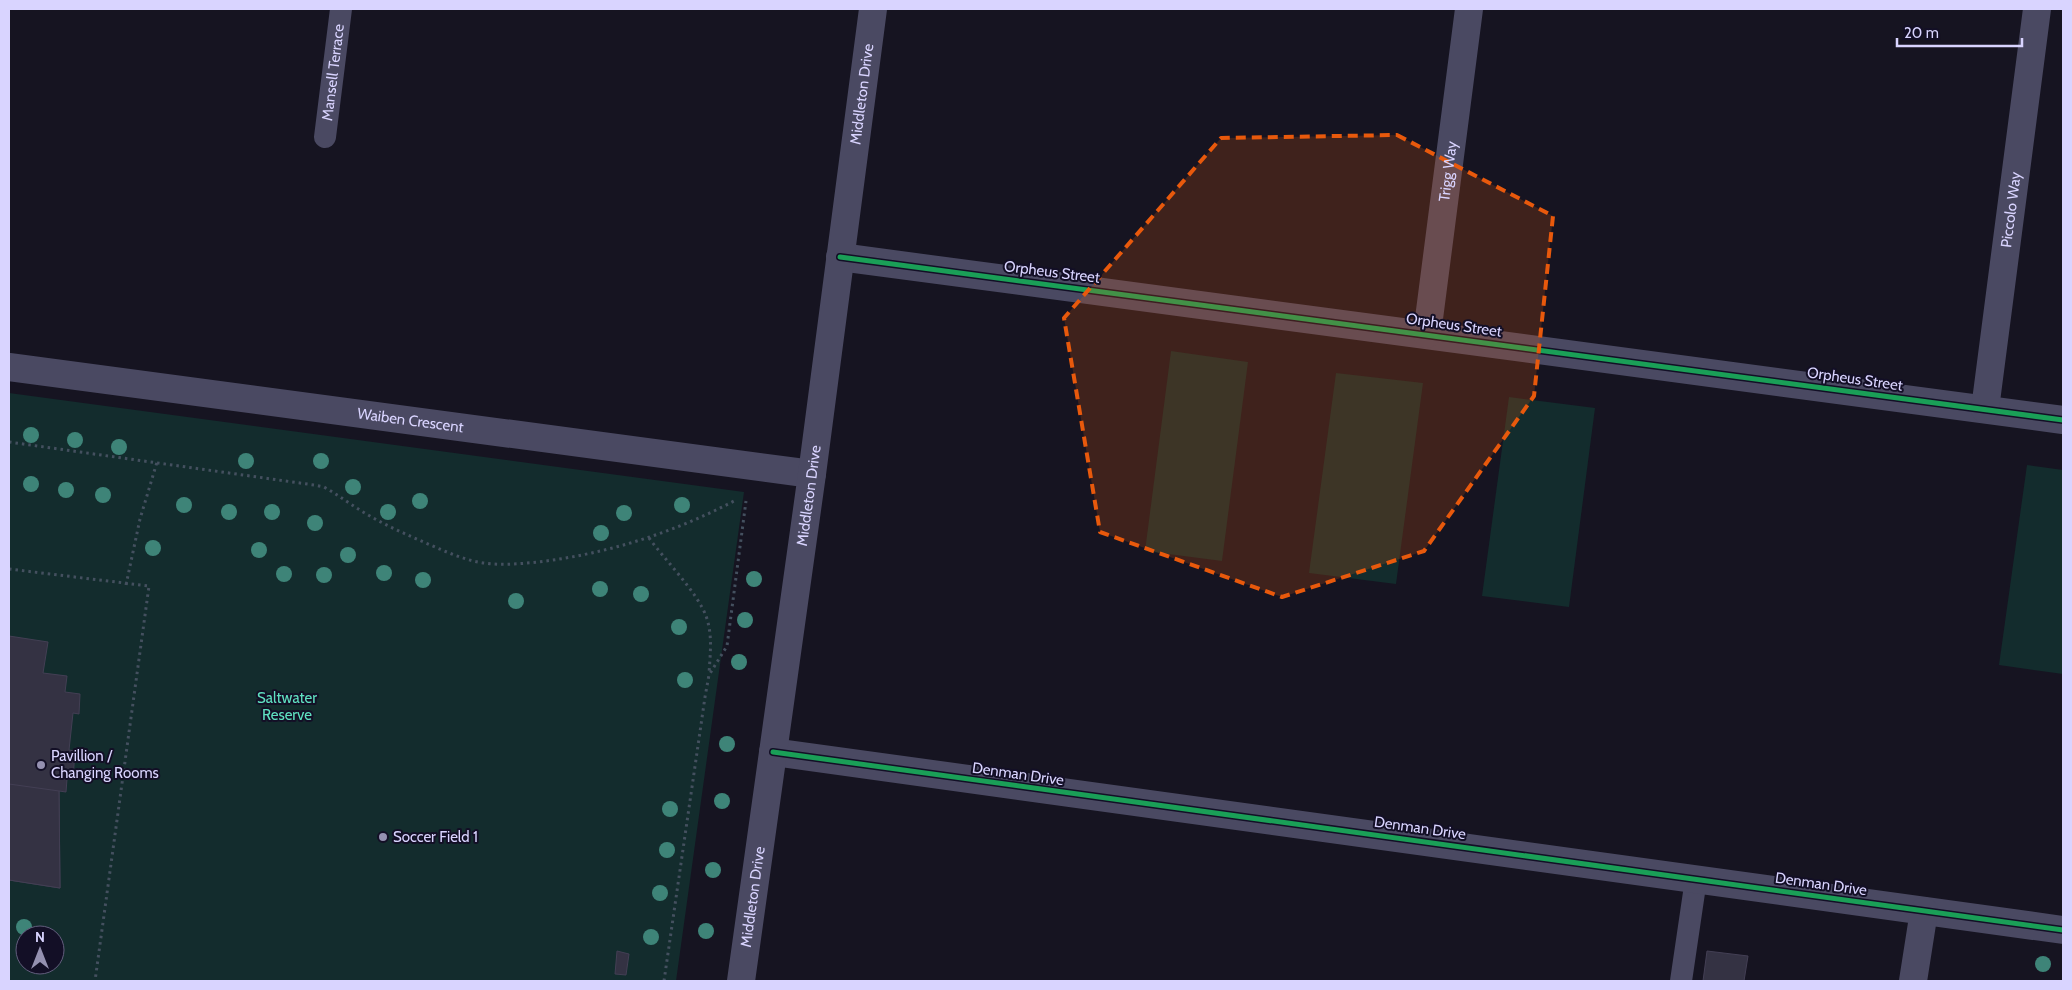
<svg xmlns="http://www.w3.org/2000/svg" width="2072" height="990" viewBox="0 0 2072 990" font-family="Cabin,sans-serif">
	<rect width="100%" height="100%" fill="#161421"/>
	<!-- green -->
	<g fill="#132c2d" fill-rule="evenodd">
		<path d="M1171,351L1248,362L1222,561L1145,551Z"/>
		<path d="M1336,373L1423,383L1396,584L1309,573Z"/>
		<path d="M9,393L744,492L676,981H9ZM25,935H55V965H25Z"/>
		<path d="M1509,397L1595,408L1569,607L1482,596Z"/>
		<path d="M2027,465L2063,470V674L1999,665Z"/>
	</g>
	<!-- building -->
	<g fill="#343243" stroke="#433f54">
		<path d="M9,636L48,642L43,673L67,676L65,692L80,694L79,714L73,713L69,750L75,751L73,779H67L66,792L59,791L60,888L9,880Z"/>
		<path d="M9,784L59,791L60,888L9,880Z"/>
		<path d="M617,951L629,954L626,975L615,974Z"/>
		<path d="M1707,951L1748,956L1744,981H1703Z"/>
	</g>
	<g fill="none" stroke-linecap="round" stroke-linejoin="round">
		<!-- path -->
		<g stroke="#44505f" stroke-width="3" stroke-dasharray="2.5 4" stroke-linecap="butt">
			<path d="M9,442L314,485L324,487C338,495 350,504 363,512C386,526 410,536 435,547C449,553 463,559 478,562C498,566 518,564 538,562C606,554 673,533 734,501"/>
			<path d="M649,538C665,560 697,592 706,616C713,635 710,655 709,674"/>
			<path d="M9,569L149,586L95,981"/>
			<path d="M126,585L140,519L157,462"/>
			<path d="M664,981L705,697L709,675L727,646L746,501"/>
		</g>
		<!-- lane -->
		<g stroke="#4a4962" stroke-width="22">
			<path id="s1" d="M325,137L341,9"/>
			<path d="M1681,981L1696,879"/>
		</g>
		<!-- street -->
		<g stroke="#4a4962" stroke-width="28">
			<path d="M840,257L2063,420"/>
			<path id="s2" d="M1427,334L1469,9"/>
			<path id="s3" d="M9,367L812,474"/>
			<path id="s4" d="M1985,409L2037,9"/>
			<path d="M773,752L2063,930"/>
			<path id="s5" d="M741,981L812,474L873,9"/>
			<path d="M1913,981L1924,911"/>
		</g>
		<!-- cycleway casing -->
		<g stroke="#130f26" stroke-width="8">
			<g id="cycleway">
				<path d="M840,257L2063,420"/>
				<path d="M773,752L2063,930"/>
			</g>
		</g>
		<!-- cycleway -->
		<use href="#cycleway" stroke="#1a9f57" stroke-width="5"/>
	</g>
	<!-- trees -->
	<g fill="#3e8478">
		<circle cx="31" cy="435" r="8"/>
		<circle cx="75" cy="440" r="8"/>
		<circle cx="119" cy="447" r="8"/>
		<circle cx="246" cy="461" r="8"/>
		<circle cx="321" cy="461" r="8"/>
		<circle cx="31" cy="484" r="8"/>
		<circle cx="353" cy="487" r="8"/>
		<circle cx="66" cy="490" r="8"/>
		<circle cx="103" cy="495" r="8"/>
		<circle cx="420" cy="501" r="8"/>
		<circle cx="184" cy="505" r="8"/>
		<circle cx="682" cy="505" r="8"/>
		<circle cx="229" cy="512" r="8"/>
		<circle cx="272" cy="512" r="8"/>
		<circle cx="388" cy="512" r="8"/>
		<circle cx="624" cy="513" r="8"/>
		<circle cx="315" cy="523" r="8"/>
		<circle cx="601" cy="533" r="8"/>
		<circle cx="153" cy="548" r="8"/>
		<circle cx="259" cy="550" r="8"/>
		<circle cx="348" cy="555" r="8"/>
		<circle cx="384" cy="573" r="8"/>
		<circle cx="284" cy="574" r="8"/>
		<circle cx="324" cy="575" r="8"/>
		<circle cx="754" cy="579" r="8"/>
		<circle cx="423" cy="580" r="8"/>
		<circle cx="600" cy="589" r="8"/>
		<circle cx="641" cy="594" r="8"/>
		<circle cx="516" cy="601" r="8"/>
		<circle cx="745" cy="620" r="8"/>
		<circle cx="679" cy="627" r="8"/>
		<circle cx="739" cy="662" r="8"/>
		<circle cx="685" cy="680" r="8"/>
		<circle cx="727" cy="744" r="8"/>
		<circle cx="722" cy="801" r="8"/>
		<circle cx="670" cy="809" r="8"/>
		<circle cx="667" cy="850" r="8"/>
		<circle cx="713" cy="870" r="8"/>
		<circle cx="660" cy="893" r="8"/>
		<circle cx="24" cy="927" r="8"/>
		<circle cx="706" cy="931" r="8"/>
		<circle cx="651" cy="937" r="8"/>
		<circle cx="2043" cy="964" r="8"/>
	</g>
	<!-- marked area -->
	<path fill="#e8590c" fill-opacity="0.2" stroke="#e8590c" stroke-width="4" stroke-dasharray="10 6" stroke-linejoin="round" d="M1397,135L1553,216L1534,396L1424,551L1282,597L1100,532L1064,318L1221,138Z"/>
	<!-- markers -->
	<g fill="#9591b1" stroke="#130f26" stroke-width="2">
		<circle cx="41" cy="765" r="5"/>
		<circle cx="383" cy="837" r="5"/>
	</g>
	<g text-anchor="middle" stroke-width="4" stroke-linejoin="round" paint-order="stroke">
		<!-- street labels -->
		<g font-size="15" fill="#d9d4ff" stroke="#130f26">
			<text dy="5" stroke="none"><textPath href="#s1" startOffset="65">Mansell Terrace</textPath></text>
			<text dy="5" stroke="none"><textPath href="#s5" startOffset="895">Middleton Drive</textPath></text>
			<text dy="5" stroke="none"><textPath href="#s2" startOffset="164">Trigg Way</textPath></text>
			<text dy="5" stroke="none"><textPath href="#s4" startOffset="201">Piccolo Way</textPath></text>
			<text transform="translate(1052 272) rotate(7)" y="5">Orpheus Street</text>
			<text transform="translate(1454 325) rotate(8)" y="5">Orpheus Street</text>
			<text transform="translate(1855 379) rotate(8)" y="5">Orpheus Street</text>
			<text dy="5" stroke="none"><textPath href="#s3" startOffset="405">Waiben Crescent</textPath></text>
			<text dy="5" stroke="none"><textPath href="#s5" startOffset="490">Middleton Drive</textPath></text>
			<text transform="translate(1018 774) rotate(8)" y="5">Denman Drive</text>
			<text transform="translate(1420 828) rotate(8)" y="5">Denman Drive</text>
			<text transform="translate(1821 884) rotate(8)" y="5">Denman Drive</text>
			<text dy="5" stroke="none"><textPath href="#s5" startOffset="85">Middleton Drive</textPath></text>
		</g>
		<!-- park labels -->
		<g font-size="15" fill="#5fe0c0" stroke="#130f26">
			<text x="287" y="703">Saltwater<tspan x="287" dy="17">Reserve</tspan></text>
		</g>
		<!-- poi labels -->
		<g font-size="15" fill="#d9d4ff" stroke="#130f26" text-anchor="start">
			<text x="51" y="761">Pavillion /<tspan x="51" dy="17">Changing Rooms</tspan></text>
			<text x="393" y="842">Soccer Field 1</text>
		</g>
	</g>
	<!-- border -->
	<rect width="2072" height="990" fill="none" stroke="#d9d4ff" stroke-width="20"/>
	<!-- north arrow -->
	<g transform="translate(40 950)"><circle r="24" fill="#130f26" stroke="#625e7d"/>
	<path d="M0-4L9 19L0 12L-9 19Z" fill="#9591b1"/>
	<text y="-8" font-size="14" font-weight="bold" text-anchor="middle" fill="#d9d4ff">N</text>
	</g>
	<!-- scale -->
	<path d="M1897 38v8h125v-8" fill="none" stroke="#d9d4ff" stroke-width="2.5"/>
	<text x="1904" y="38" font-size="15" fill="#d9d4ff" stroke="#130f26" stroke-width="4" paint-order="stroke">20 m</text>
</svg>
